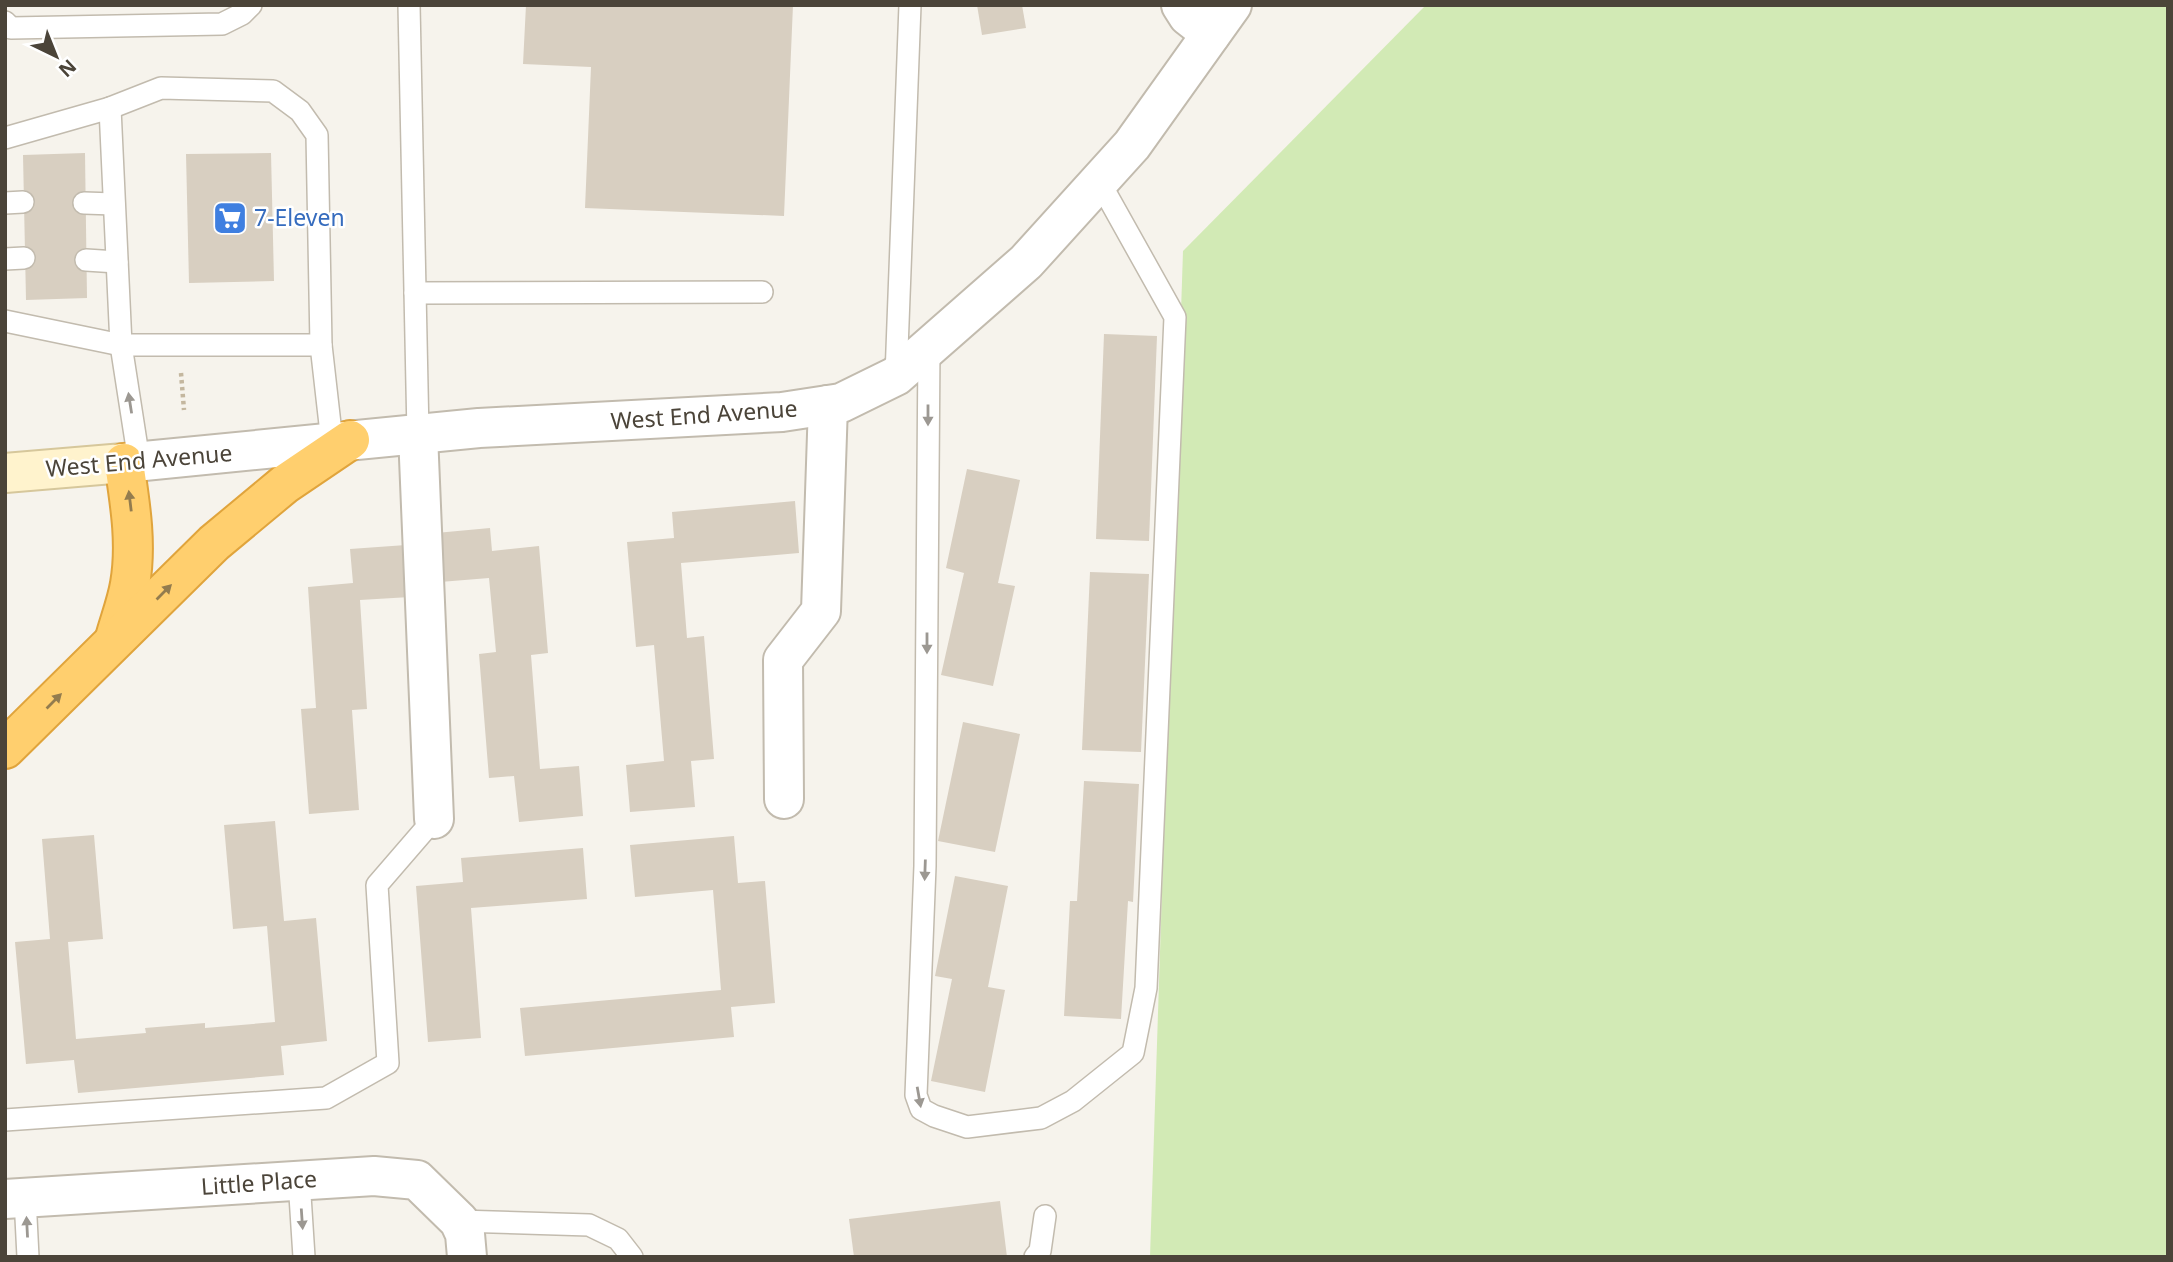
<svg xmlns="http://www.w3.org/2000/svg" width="2173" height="1262" viewBox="0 0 2173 1262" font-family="'Noto Sans',sans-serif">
	<rect width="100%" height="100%" fill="#f6f3ec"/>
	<!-- green -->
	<path fill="#d2eab5" d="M1426,5H2168V1257H1150L1183,251Z"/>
	<!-- building -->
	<g fill="#d8cfc1">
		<path d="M526,5H793L784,216L585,208L591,67L523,64Z"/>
		<path d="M977,5H1022L1026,28L982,35Z"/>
		<path d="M85,153L87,298L26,300L23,155Z"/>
		<path d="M271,153L274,281L189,283L186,154Z"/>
		<path d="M1104,334L1157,336L1149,541L1096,539Z"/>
		<path d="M967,469L1020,480L998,583L1015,586L993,686L941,675L964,573L946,568Z"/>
		<path d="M795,501L799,553L681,563L687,638L704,636L714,759L691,761L695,807L630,812L626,765L664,761L654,645L636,647L627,542L674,538L672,512Z"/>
		<path d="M490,528L492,551L539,546L548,653L531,655L540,769L579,766L583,816L519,822L514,776L489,778L479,654L496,652L489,578L440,582L436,533Z"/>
		<path d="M406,545L410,597L360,600L367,709L352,710L359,810L309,814L301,709L316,708L308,587L353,583L350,549Z"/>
		<path d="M1090,572L1149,574L1141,752L1082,750Z"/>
		<path d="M963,722L1020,734L995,852L938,841Z"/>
		<path d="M1084,781L1139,784L1133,902L1128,901L1121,1019L1064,1016L1070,901H1077Z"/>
		<path d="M275,821L284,921L316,918L327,1041L281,1046L284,1075L78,1093L74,1060L26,1064L15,942L50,939L42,839L94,835L103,939L68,942L76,1039L146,1033L145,1028L205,1023V1028L275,1022L267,926L233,929L224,825Z"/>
		<path d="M734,836L738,883L765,881L775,1003L731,1007L734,1037L525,1056L520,1008L721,990L713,890L635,897L630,845Z"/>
		<path d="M583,848L587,899L471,908L481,1038L428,1042L416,886L463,882L461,858Z"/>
		<path d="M955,876L1008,886L988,987L1005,990L985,1092L931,1081L952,979L935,976Z"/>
		<path d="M1000,1201L1007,1257H854L849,1219Z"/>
	</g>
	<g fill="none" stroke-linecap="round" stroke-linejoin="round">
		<!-- lane casing -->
		<g stroke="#c2bbae" stroke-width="24">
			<g id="lane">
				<path d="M409,5L418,434"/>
				<path d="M5,22L11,28L222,24L242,14L251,5"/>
				<path d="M110,108L121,345L139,461"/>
				<path d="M5,138L110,108L161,88L273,91L300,111L317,135L321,345"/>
				<path d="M5,203L23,202"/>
				<path d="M84,203L114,204"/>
				<path d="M5,259L24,258"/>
				<path d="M86,260L117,262"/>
				<path d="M415,293L762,292"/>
				<path d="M5,321L121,345H321L332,442"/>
				<path d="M929,347L925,866L916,1095L921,1109L934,1116L967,1127L1041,1118L1073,1101L1133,1053L1146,988L1175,317L1099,181"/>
				<path d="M896,376L910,5"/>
				<path d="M5,1120L326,1098L388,1063L377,885L434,819"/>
				<path d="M299,1180L304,1257"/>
				<path d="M25,1198L28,1257"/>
				<path d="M459,1221L589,1225L618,1239L632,1257"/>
				<path d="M1035,1257L1040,1251L1045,1216"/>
			</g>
		</g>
		<!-- street casing -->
		<g stroke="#c2bbae" stroke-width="42">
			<g id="street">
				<path d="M1181,5L1188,16L1211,34"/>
				<path d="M418,434L434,819"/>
				<path d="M124,463L479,428L782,412L841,403L896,376L1026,262L1132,145L1232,5"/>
				<path d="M784,799L783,660L821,611L828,405"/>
				<path d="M5,1199L374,1176L417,1180L459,1221L465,1234L467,1257"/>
			</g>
		</g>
		<!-- secondary casing -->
		<g stroke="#d6c79b" stroke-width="42">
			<path id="secondary" d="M5,473L124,463"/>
		</g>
		<!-- highway casing -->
		<g stroke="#e0a43c" stroke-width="42">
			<g id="highway">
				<path d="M115,638C120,620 127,602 130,584C137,544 130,503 124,463"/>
				<path d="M5,749L214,543L285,484L350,440"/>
			</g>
		</g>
		<!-- path -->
		<path stroke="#c4b79f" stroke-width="4.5" stroke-dasharray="3.5 3.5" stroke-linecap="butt" d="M181,373L184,410"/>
		<!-- lane -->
		<use href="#lane" stroke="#fff" stroke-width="21"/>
		<!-- street -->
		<use href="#street" stroke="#fff" stroke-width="38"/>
		<!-- secondary -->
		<use href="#secondary" stroke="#fff3cd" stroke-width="38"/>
		<!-- highway -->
		<use href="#highway" stroke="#ffcf6e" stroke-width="38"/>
	</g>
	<!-- one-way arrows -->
	<defs><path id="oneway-solid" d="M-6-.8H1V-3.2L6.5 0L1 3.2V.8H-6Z" transform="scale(1.75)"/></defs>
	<g fill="#9c9892">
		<use href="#oneway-solid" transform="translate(130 403) rotate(-99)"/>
		<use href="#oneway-solid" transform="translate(928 415) rotate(90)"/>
		<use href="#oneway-solid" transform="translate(927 643) rotate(90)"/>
		<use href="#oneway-solid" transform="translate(925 870) rotate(92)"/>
		<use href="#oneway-solid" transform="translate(919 1097) rotate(80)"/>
		<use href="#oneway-solid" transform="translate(302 1219) rotate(86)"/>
		<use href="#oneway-solid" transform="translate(27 1227) rotate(-93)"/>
	</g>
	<g fill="#937c4e">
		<use href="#oneway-solid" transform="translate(130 501) rotate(-97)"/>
		<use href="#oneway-solid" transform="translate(164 592) rotate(-45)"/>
		<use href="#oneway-solid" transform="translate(54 701) rotate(-45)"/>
	</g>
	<!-- icons -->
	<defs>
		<g id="supermarket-square" transform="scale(1.75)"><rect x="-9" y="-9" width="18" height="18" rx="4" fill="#3f7fe0" stroke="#fff"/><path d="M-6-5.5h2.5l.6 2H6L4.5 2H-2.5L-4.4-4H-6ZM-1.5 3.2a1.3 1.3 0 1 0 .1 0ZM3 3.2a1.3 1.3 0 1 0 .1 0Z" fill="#fff"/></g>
	</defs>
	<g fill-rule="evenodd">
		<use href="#supermarket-square" x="230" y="218"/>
	</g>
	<g text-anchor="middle" stroke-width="5" stroke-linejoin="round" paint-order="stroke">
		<!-- shop labels -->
		<g font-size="23" fill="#366cbe" stroke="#fff" text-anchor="start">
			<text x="254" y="226">7-Eleven</text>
		</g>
		<!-- street labels -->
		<g font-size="23" fill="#4b4439" stroke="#fff">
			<text transform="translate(704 415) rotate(-4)" y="8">West End Avenue</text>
			<text transform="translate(139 461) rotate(-5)" y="8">West End Avenue</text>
			<text transform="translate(259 1183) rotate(-4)" y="8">Little Place</text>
		</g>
	</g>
	<!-- border -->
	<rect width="2173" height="1262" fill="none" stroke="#4b4439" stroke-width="14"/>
	<!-- north arrow -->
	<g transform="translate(56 56) rotate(137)" stroke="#ffffff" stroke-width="5" paint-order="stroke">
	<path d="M0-5L12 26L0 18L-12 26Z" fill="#4b4439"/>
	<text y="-10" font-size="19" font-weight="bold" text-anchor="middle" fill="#4b4439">N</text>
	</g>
</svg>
